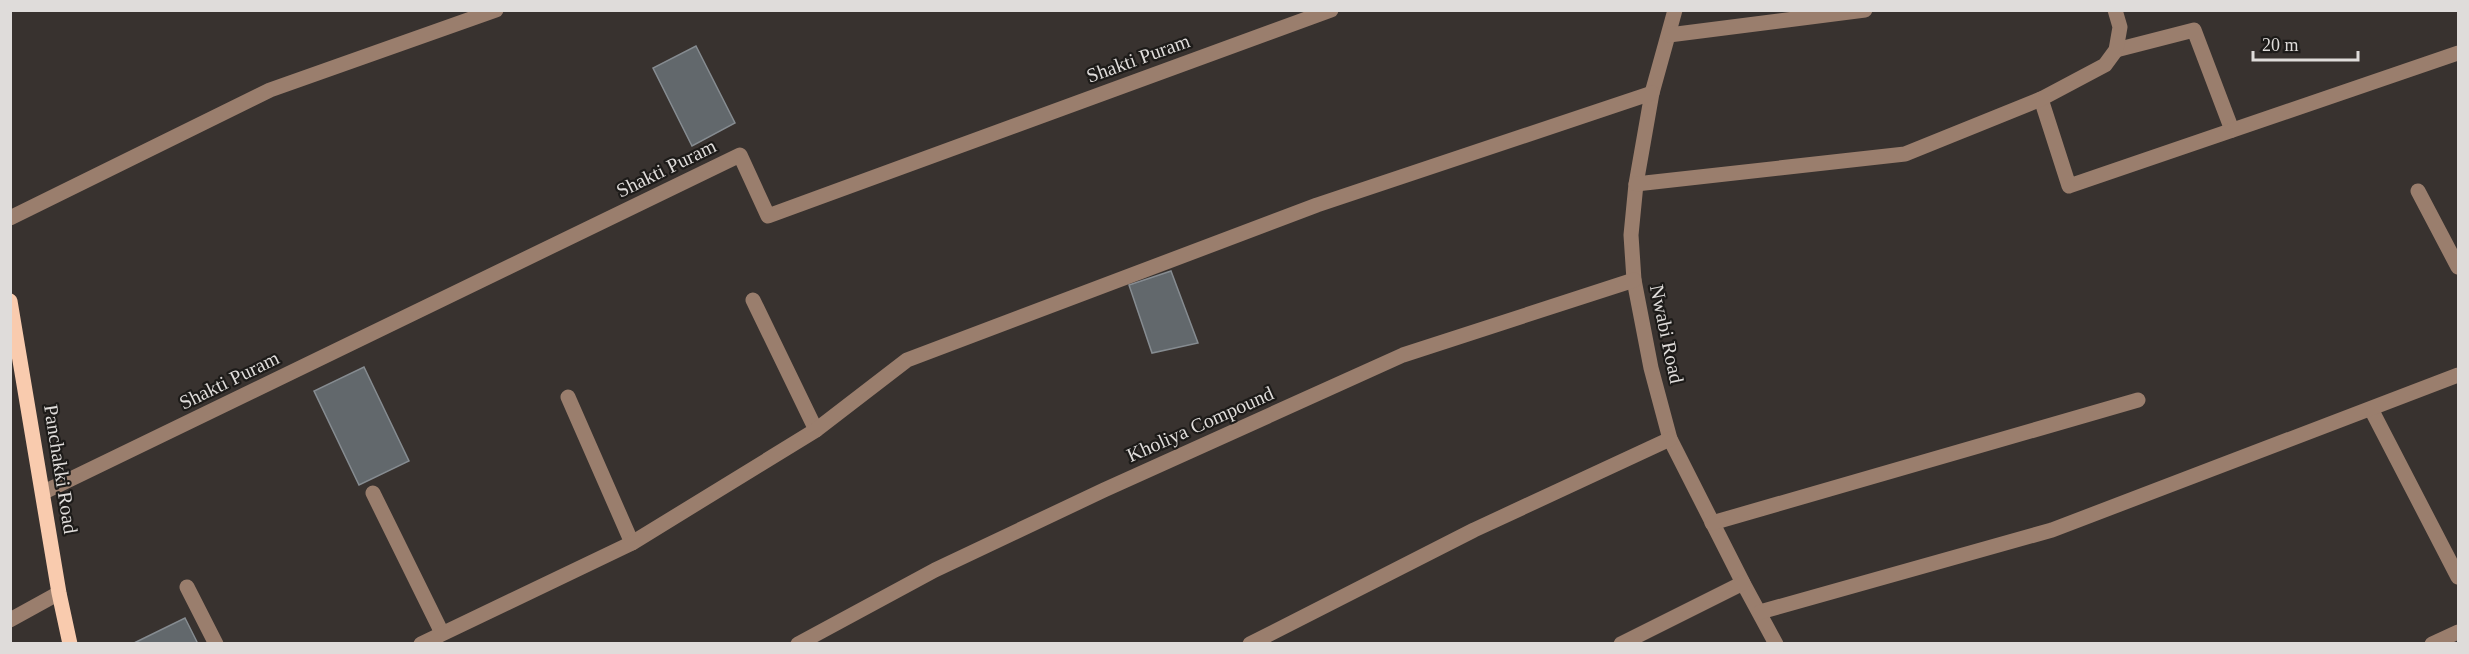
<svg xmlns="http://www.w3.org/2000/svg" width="2469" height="654" viewBox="0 0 2469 654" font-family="'Times New Roman',serif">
	<rect width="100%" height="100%" fill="#38322f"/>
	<!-- building -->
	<g fill="#62686c" stroke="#868c91" stroke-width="1.5">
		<path d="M696,46L735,123L692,146L653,68Z"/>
		<path d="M1171,271L1198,343L1152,353L1129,285Z"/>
		<path d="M364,367L409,461L359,485L314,391Z"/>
		<path d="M185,618L198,644H132Z"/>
	</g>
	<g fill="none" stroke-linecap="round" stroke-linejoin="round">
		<!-- minor -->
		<g stroke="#9a7e6d" stroke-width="15">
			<path d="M1675,10L1652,93L1636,184L1631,235L1634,280L1651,368L1670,439L1743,583L1776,644"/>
			<path d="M1669,35L1865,10"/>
			<path d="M2116,50L2194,30L2232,130"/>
			<path d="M2041,99L2069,186L2458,53"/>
			<path d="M1636,184L1905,154L2041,99L2105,65L2116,50L2120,27L2115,10"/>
			<path d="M2418,191L2458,267"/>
			<path d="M10,218L270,90L496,10"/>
			<path d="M753,300L816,430"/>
			<path d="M568,397L632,543"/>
			<path d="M2371,409L2458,577"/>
			<path d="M44,492L740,155L768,216L1331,10"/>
			<path d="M373,493L442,633"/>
			<path d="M1712,523L2138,400"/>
			<path d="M187,587L216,644"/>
			<path d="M1760,612L2052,530L2458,375"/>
			<path d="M10,620L59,593"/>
			<path d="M421,644L632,543L816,430L907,360L1317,205L1652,93"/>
			<path d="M798,644L935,570L1104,490L1403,355L1634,280"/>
			<path d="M1250,644L1474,530L1670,439"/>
			<path d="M1621,644L1743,583"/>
			<path d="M2432,644L2458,632"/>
		</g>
		<!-- major -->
		<path stroke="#f9cbae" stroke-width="15" d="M10,301L59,593L70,644"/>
	</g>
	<g text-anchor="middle" stroke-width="4.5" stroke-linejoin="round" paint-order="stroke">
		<!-- street labels -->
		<g font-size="20" fill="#dfdcda" stroke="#1d1b19">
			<text transform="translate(1138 58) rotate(-20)" y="7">Shakti Puram</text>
			<text transform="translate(666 168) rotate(-26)" y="7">Shakti Puram</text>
			<text transform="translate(1667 334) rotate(78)" y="7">Nwabi Road</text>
			<text transform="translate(229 380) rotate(-26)" y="7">Shakti Puram</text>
			<text transform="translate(1200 424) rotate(-24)" y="7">Kholiya Compound</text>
			<text transform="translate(61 469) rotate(81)" y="7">Panchakki Road</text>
		</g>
	</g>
	<!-- border -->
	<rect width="2469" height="654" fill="none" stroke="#dfdcda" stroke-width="24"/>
	<!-- scale -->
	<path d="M2253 51v9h105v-9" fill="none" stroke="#dfdcda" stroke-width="3"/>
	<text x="2262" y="51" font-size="18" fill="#dfdcda" stroke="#1d1b19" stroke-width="4.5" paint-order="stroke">20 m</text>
</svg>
